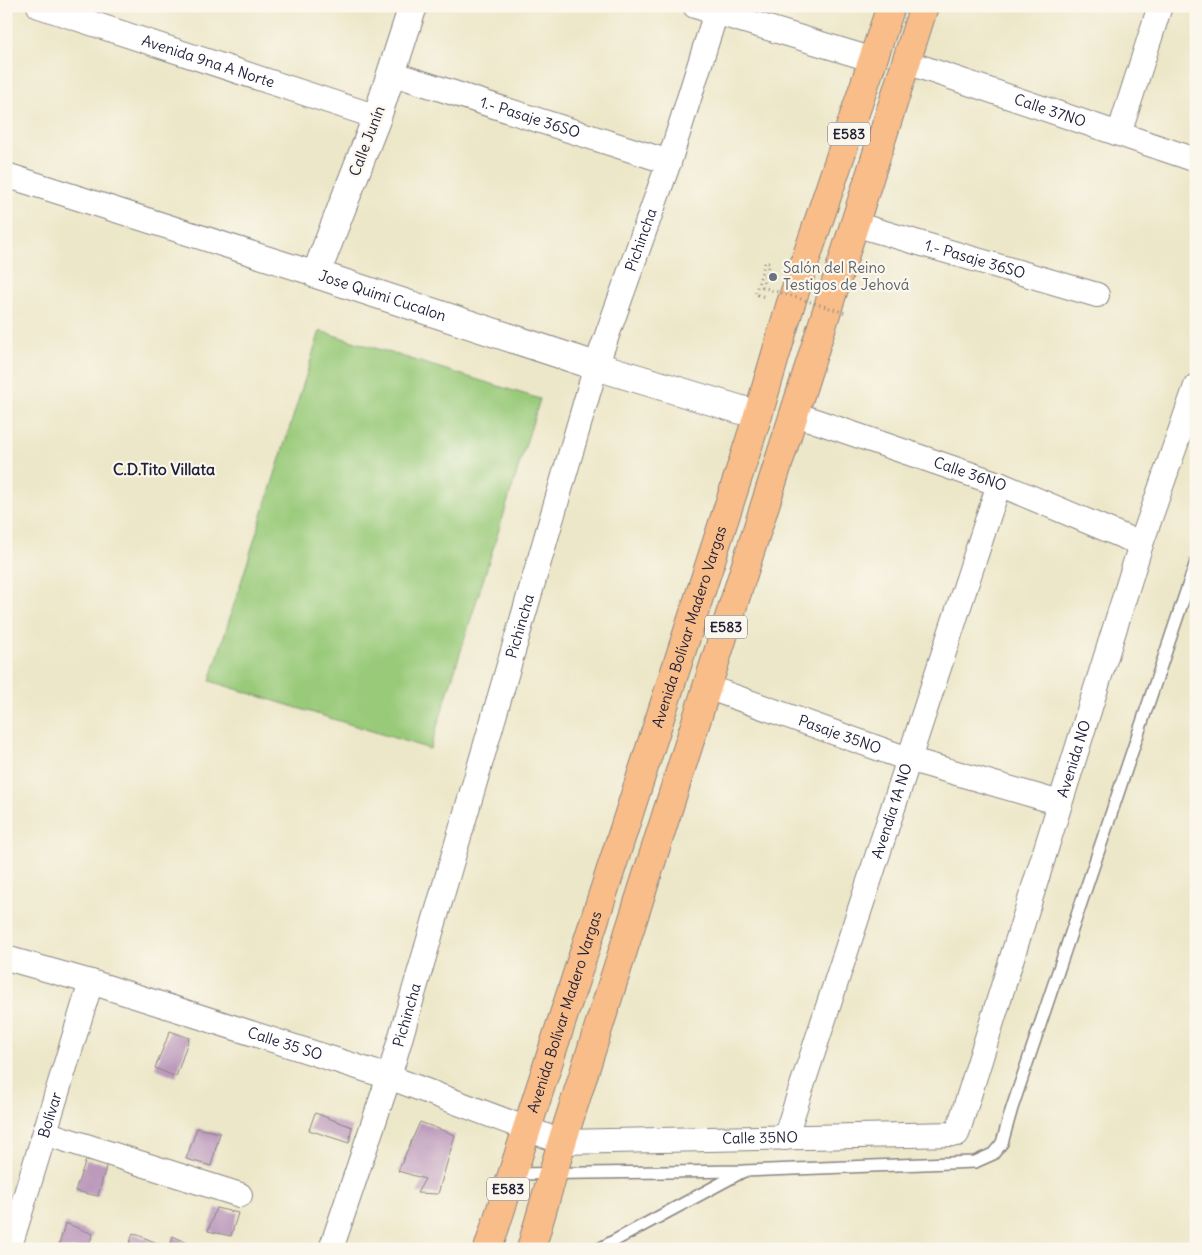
<svg xmlns="http://www.w3.org/2000/svg" width="1202" height="1255" viewBox="0 0 1202 1255" font-family="Delius,sans-serif">
	<rect width="100%" height="100%" fill="#fbf7ec"/>
	<filter id="ink" filterUnits="userSpaceOnUse"><feTurbulence type="fractalNoise" baseFrequency=".02" numOctaves="2"/><feDisplacementMap in="SourceGraphic" scale="10" xChannelSelector="R" yChannelSelector="G"/><feConvolveMatrix kernelMatrix="1 2 1 2 8 2 1 2 1" color-interpolation-filters="sRGB"/></filter>
	<filter id="wash" filterUnits="userSpaceOnUse"><feTurbulence type="fractalNoise" baseFrequency=".0096" numOctaves="4" result="noise"/><feDisplacementMap in="SourceGraphic" scale="20" xChannelSelector="R" yChannelSelector="G"/><feGaussianBlur stdDeviation="1.12" result="paint"/><feColorMatrix in="noise" values="0 0 0 0 0 0 0 0 0 0 0 0 0 0 0 0 0 1.4 0 .05"/><feComposite in="paint" operator="in"/></filter>
	<g filter="url(#wash)">
		<rect width="100%" height="100%" fill="#ede7c9"/>
		<!-- green -->
		<path fill="#99ca79" stroke="#5e765a" d="M320,331L540,399L430,749L210,681Z"/>
		<g id="blocks">
			<!-- building -->
			<g fill="#bc9abc">
				<path d="M170,1031L189,1038L176,1077L155,1068Z"/>
				<path d="M315,1113L352,1127L349,1143L309,1130Z"/>
				<path d="M420,1122L455,1135L438,1194L417,1193L425,1179L398,1171Z"/>
				<path d="M197,1128L220,1133L211,1166L186,1159Z"/>
				<path d="M86,1160L107,1163L98,1196L75,1191Z"/>
				<path d="M216,1208L238,1213L231,1236L208,1231Z"/>
				<path d="M65,1223L93,1234L87,1249H58Z"/>
				<path d="M133,1233L162,1245L161,1249H128Z"/>
				<path d="M173,1236L195,1247V1249H170Z"/>
			</g>
		</g>
	</g>
	<g filter="url(#ink)">
		<use href="#blocks" fill-opacity="0" stroke="#888482" stroke-width="1"/>
		<g fill="none" stroke-linecap="round" stroke-linejoin="round">
			<!-- service casing -->
			<g stroke="#888482" stroke-width="14">
				<g id="service">
					<path d="M512,1174L743,1171L975,1162L993,1154L1002,1143L1012,1108L1196,562"/>
					<path d="M599,1249L742,1172"/>
				</g>
			</g>
			<!-- minor casing -->
			<g stroke="#888482" stroke-width="26">
				<g id="minor">
					<path id="s1" d="M39,6L377,117"/>
					<path d="M695,6L874,60"/>
					<path id="s2" d="M906,62L1196,160"/>
					<path id="s3" d="M391,73L669,162"/>
					<path d="M1119,134L1160,6"/>
					<path d="M6,175L316,274"/>
					<path id="s4" d="M854,224L1097,295"/>
					<path id="s5" d="M795,414L999,484L1141,544"/>
					<path id="s6" d="M707,687L908,759L1060,803"/>
					<path id="s7" d="M6,958L91,982L389,1077L562,1142L957,1134L1141,544L1196,386"/>
					<path d="M45,1133L240,1195"/>
					<path id="s8" d="M785,1138L999,484"/>
					<path id="s9" d="M9,1249L91,982"/>
					<path id="s10" d="M331,1249L389,1077L596,366L669,162L718,6"/>
				</g>
			</g>
			<!-- tertiary casing -->
			<g stroke="#888482" stroke-width="30">
				<g id="tertiary">
					<path id="s11" d="M413,6L377,117L316,274L596,366L758,415"/>
				</g>
			</g>
			<!-- primary casing -->
			<g stroke="#888482" stroke-width="30">
				<g id="primary">
					<path id="s12" d="M488,1249L758,415L790,306L891,6"/>
					<path d="M531,1249L562,1142L924,6"/>
				</g>
			</g>
			<!-- path -->
			<path stroke="#888482" stroke-width="3" stroke-dasharray="1 4" stroke-linecap="butt" d="M762,287L769,263L765,262L755,294L766,297"/>
			<!-- service -->
			<use href="#service" stroke="#fff" stroke-width="11"/>
			<!-- minor -->
			<use href="#minor" stroke="#fff" stroke-width="24"/>
			<!-- tertiary -->
			<use href="#tertiary" stroke="#fff" stroke-width="28"/>
			<!-- primary -->
			<use href="#primary" stroke="#f8bd89" stroke-width="28"/>
			<!-- path-bridge -->
			<path stroke="#888482" stroke-width="3" stroke-dasharray="1 4" stroke-linecap="butt" d="M762,287L846,313"/>
		</g>
	</g>
	<!-- markers -->
	<circle fill="#6b7280" stroke="#fbf7ec" stroke-width="2" cx="773" cy="277" r="5"/>
	<g text-anchor="middle" stroke-width="4.5" stroke-linejoin="round" paint-order="stroke">
		<!-- shield labels -->
		<g fill="#fbf7ec" stroke="#636270" stroke-width="1">
			<rect x="828" y="122.5" width="42" height="23" rx="4"/>
			<rect x="705" y="615.5" width="42" height="23" rx="4"/>
			<rect x="487" y="1177.5" width="42" height="23" rx="4"/>
		</g>
		<g font-size="14" font-weight="bold" fill="#22223b">
			<text x="849" y="139">E583</text>
			<text x="726" y="632">E583</text>
			<text x="508" y="1194">E583</text>
		</g>
		<!-- street labels -->
		<g font-size="15" fill="#22223b" stroke="#fbf7ec">
			<text dy="5" stroke="none"><textPath href="#s1" startOffset="178">Avenida 9na A Norte</textPath></text>
			<text dy="5" stroke="none"><textPath href="#s2" startOffset="152">Calle 37NO</textPath></text>
			<text dy="5" stroke="none"><textPath href="#s3" startOffset="146">1.- Pasaje 36SO</textPath></text>
			<text transform="translate(367 141) rotate(-69)" y="5">Calle Junín</text>
			<text dy="5" stroke="none"><textPath href="#s10" startOffset="1056">Pichincha</textPath></text>
			<text dy="5" stroke="none"><textPath href="#s4" startOffset="126">1.- Pasaje 36SO</textPath></text>
			<text dy="5" stroke="none"><textPath href="#s11" startOffset="355">Jose Quimi Cucalon</textPath></text>
			<text dy="5" stroke="none"><textPath href="#s5" startOffset="185">Calle 36NO</textPath></text>
			<text dy="5" stroke="none"><textPath href="#s10" startOffset="651">Pichincha</textPath></text>
			<text dy="5" stroke="none"><textPath href="#s12" startOffset="654">Avenida Bolívar Madero Vargas</textPath></text>
			<text dy="5" stroke="none"><textPath href="#s6" startOffset="141">Pasaje 35NO</textPath></text>
			<text dy="5" stroke="none"><textPath href="#s7" startOffset="1374">Avenida NO</textPath></text>
			<text dy="5" stroke="none"><textPath href="#s8" startOffset="344">Avendia 1A NO</textPath></text>
			<text dy="5" stroke="none"><textPath href="#s12" startOffset="249">Avenida Bolívar Madero Vargas</textPath></text>
			<text dy="5" stroke="none"><textPath href="#s10" startOffset="246">Pichincha</textPath></text>
			<text dy="5" stroke="none"><textPath href="#s7" startOffset="292">Calle 35 SO</textPath></text>
			<text dy="5" stroke="none"><textPath href="#s9" startOffset="140">Bolívar</textPath></text>
			<text dy="5" stroke="none"><textPath href="#s7" startOffset="784">Calle 35NO</textPath></text>
		</g>
		<!-- worship labels -->
		<g font-size="15" fill="#5b616d" stroke="#fbf7ec" text-anchor="start">
			<text x="783" y="273">Salón del Reino<tspan x="783" dy="17">Testigos de Jehová</tspan></text>
		</g>
		<!-- neighbourhood labels -->
		<g font-size="16" font-weight="bold" fill="#22223b" stroke="#fbf7ec">
			<text x="164" y="475">C.D.Tito Villata</text>
		</g>
	</g>
	<!-- margin -->
	<rect width="1202" height="1255" fill="none" stroke="#fbf7ec" stroke-width="25"/>
</svg>
